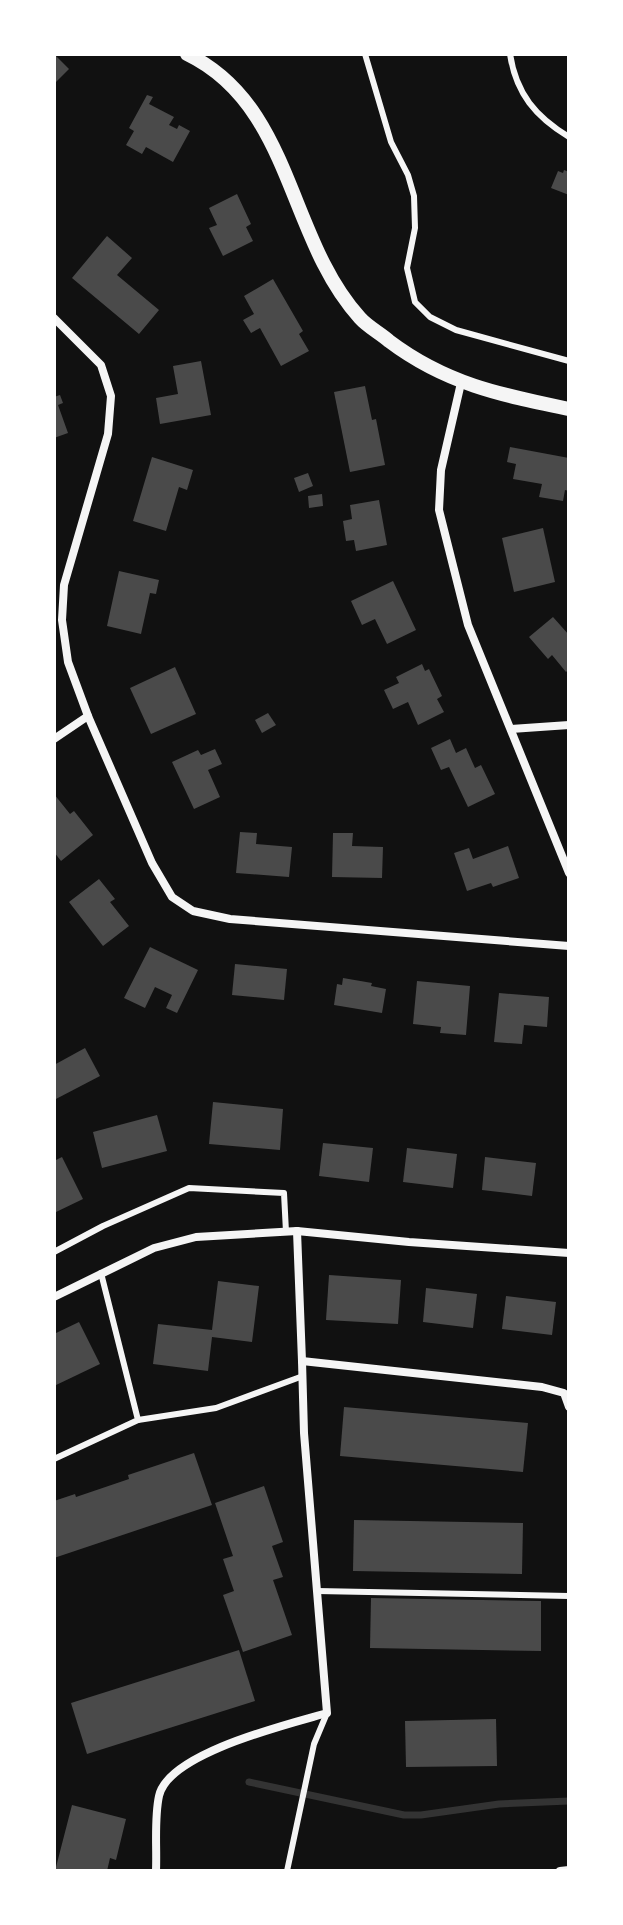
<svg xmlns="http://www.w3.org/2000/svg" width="623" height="1925" viewBox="0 0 623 1925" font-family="'Public Sans',sans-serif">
	<rect width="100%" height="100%" fill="#111"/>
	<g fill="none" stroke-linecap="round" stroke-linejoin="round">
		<!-- stream -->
		<path stroke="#333" stroke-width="7" d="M249,1782L404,1815H421L499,1804L569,1801"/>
	</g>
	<!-- building -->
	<g fill="#4a4a4a">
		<path d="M54,54L69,69L54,84Z"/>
		<path d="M147,95L153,97L149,104L174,117L169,125L177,129L179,125L190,131L173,162L146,147L142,154L126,145L134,131L129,128Z"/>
		<path d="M564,170L569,172V195L551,188L558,171L563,173Z"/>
		<path d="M237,194L251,224L246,227L253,241L223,256L209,228L217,225L209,208Z"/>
		<path d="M107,236L132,258L117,275L159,310L139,334L72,278Z"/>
		<path d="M273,279L303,331L299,334L309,351L281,366L260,328L251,333L243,320L254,314L244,296Z"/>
		<path d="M201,361L211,415L160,424L156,398L178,394L173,366Z"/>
		<path d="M365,386L372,420L376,419L385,465L350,472L334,392Z"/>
		<path d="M60,395L63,403L58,405L68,433L54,438V397Z"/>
		<path d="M510,447L569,458V491L565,490L563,501L539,497L542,484L513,479L516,464L507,462Z"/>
		<path d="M152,457L193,470L187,490L179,487L166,531L133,521Z"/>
		<path d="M308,473L313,486L299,492L294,478Z"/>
		<path d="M322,494L323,506L309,508L308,496Z"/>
		<path d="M379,500L387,545L356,551L354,540L346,541L343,521L352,519L350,505Z"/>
		<path d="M543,528L555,582L514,592L502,538Z"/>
		<path d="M119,571L159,580L156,594L150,593L141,634L107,626Z"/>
		<path d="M393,581L416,630L387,644L375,619L362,625L351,601Z"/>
		<path d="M553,617L569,635V669L566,672L552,655L548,659L529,637Z"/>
		<path d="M422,664L425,671L429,669L442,696L437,699L444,712L418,725L408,702L393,709L384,690L399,683L396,677Z"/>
		<path d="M175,667L196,714L151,734L130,688Z"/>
		<path d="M268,713L276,725L262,733L255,720Z"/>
		<path d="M450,739L456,753L466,748L475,768L481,765L495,794L468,807L449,767L441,770L431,748Z"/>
		<path d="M215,749L222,764L208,770L220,797L194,809L172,762L198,750L201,755Z"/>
		<path d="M54,794L70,814L74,811L93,835L61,861L54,852Z"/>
		<path d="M240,832L257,833L256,844L292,847L289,877L236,873Z"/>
		<path d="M333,833H353L352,846L383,847L382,878L332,877Z"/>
		<path d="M508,846L519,878L493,887L491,883L467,891L454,853L469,848L473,859Z"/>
		<path d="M99,879L115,899L110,902L129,926L103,946L69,902Z"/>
		<path d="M150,947L198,970L177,1013L166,1008L172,995L155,987L145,1008L124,998Z"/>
		<path d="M235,964L287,969L284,1000L232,995Z"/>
		<path d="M343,978L372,983L371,986L386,989L382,1013L334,1005L337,984L342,985Z"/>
		<path d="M417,981L470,986L466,1035L440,1033L441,1027L413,1024Z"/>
		<path d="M499,993L549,997L547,1027L524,1025L522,1044L494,1042Z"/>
		<path d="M85,1048L100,1076L54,1100V1065Z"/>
		<path d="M213,1102L283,1109L280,1150L209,1144Z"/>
		<path d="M157,1115L167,1151L102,1168L93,1132Z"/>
		<path d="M323,1143L373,1148L369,1182L319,1176Z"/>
		<path d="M407,1148L457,1154L453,1188L403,1182Z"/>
		<path d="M62,1157L83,1199L54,1213V1161Z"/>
		<path d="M485,1157L536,1163L532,1196L482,1190Z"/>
		<path d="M329,1275L401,1280L398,1324L326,1320Z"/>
		<path d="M218,1281L259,1286L252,1342L212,1337L208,1371L153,1364L158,1324L212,1330Z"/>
		<path d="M426,1288L477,1294L473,1328L423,1322Z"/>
		<path d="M506,1296L556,1302L552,1335L502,1329Z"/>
		<path d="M79,1322L100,1364L54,1386V1334Z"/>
		<path d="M344,1407L528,1423L523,1472L340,1456Z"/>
		<path d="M194,1453L212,1505L54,1558V1501L75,1494L76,1497L129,1479L128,1475Z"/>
		<path d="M264,1486L283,1542L272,1546L283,1577L273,1580L292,1635L243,1652L223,1595L234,1591L223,1559L233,1556L215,1503Z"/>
		<path d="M354,1520L523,1523L522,1574L353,1571Z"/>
		<path d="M371,1598L541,1601V1651L370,1648Z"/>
		<path d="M239,1650L255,1701L87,1754L71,1703Z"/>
		<path d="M496,1719L497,1766L406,1767L405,1721Z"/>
		<path d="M72,1805L126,1819L116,1860L110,1858L107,1871H55Z"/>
	</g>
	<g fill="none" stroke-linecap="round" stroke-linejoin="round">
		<!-- service -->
		<g stroke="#f5f5f5" stroke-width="6">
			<path d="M365,54L391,142L408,175L414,196L415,228L407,268L415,302L430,317L456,330L569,361"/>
			<path d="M510,54C516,94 536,117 569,137"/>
			<path d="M54,1252L103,1226L189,1188L284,1193L286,1232"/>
			<path d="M138,1420L216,1408L303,1376"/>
			<path d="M54,1459L138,1420L101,1273"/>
			<path d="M317,1591L569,1596"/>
			<path d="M287,1871L314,1744L327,1713"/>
		</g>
		<!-- minor -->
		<g stroke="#f5f5f5" stroke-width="8">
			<path d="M54,318L101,365L111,396L108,434L64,585L62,620L68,662L88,716L152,863L172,897L193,911L230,919L569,946"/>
			<path d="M461,383L441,470L439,510L468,625L569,873"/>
			<path d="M511,729L569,725"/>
			<path d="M54,739L88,716"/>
			<path d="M297,1231L302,1361"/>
			<path d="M54,1297L154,1248L196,1237L297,1231L409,1242L569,1253"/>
			<path d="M156,1871C157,1847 154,1819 159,1796C168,1753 289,1724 327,1713L304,1433L302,1361L542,1387L564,1393L569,1407"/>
			<path d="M560,1871L569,1870"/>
		</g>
		<!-- tertiary -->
		<path stroke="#f5f5f5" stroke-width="14" d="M187,54C293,105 287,238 360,318C368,327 380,333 389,341C446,384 501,395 569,409"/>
	</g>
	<!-- border -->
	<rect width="623" height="1925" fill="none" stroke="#ffffff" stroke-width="112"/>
</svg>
